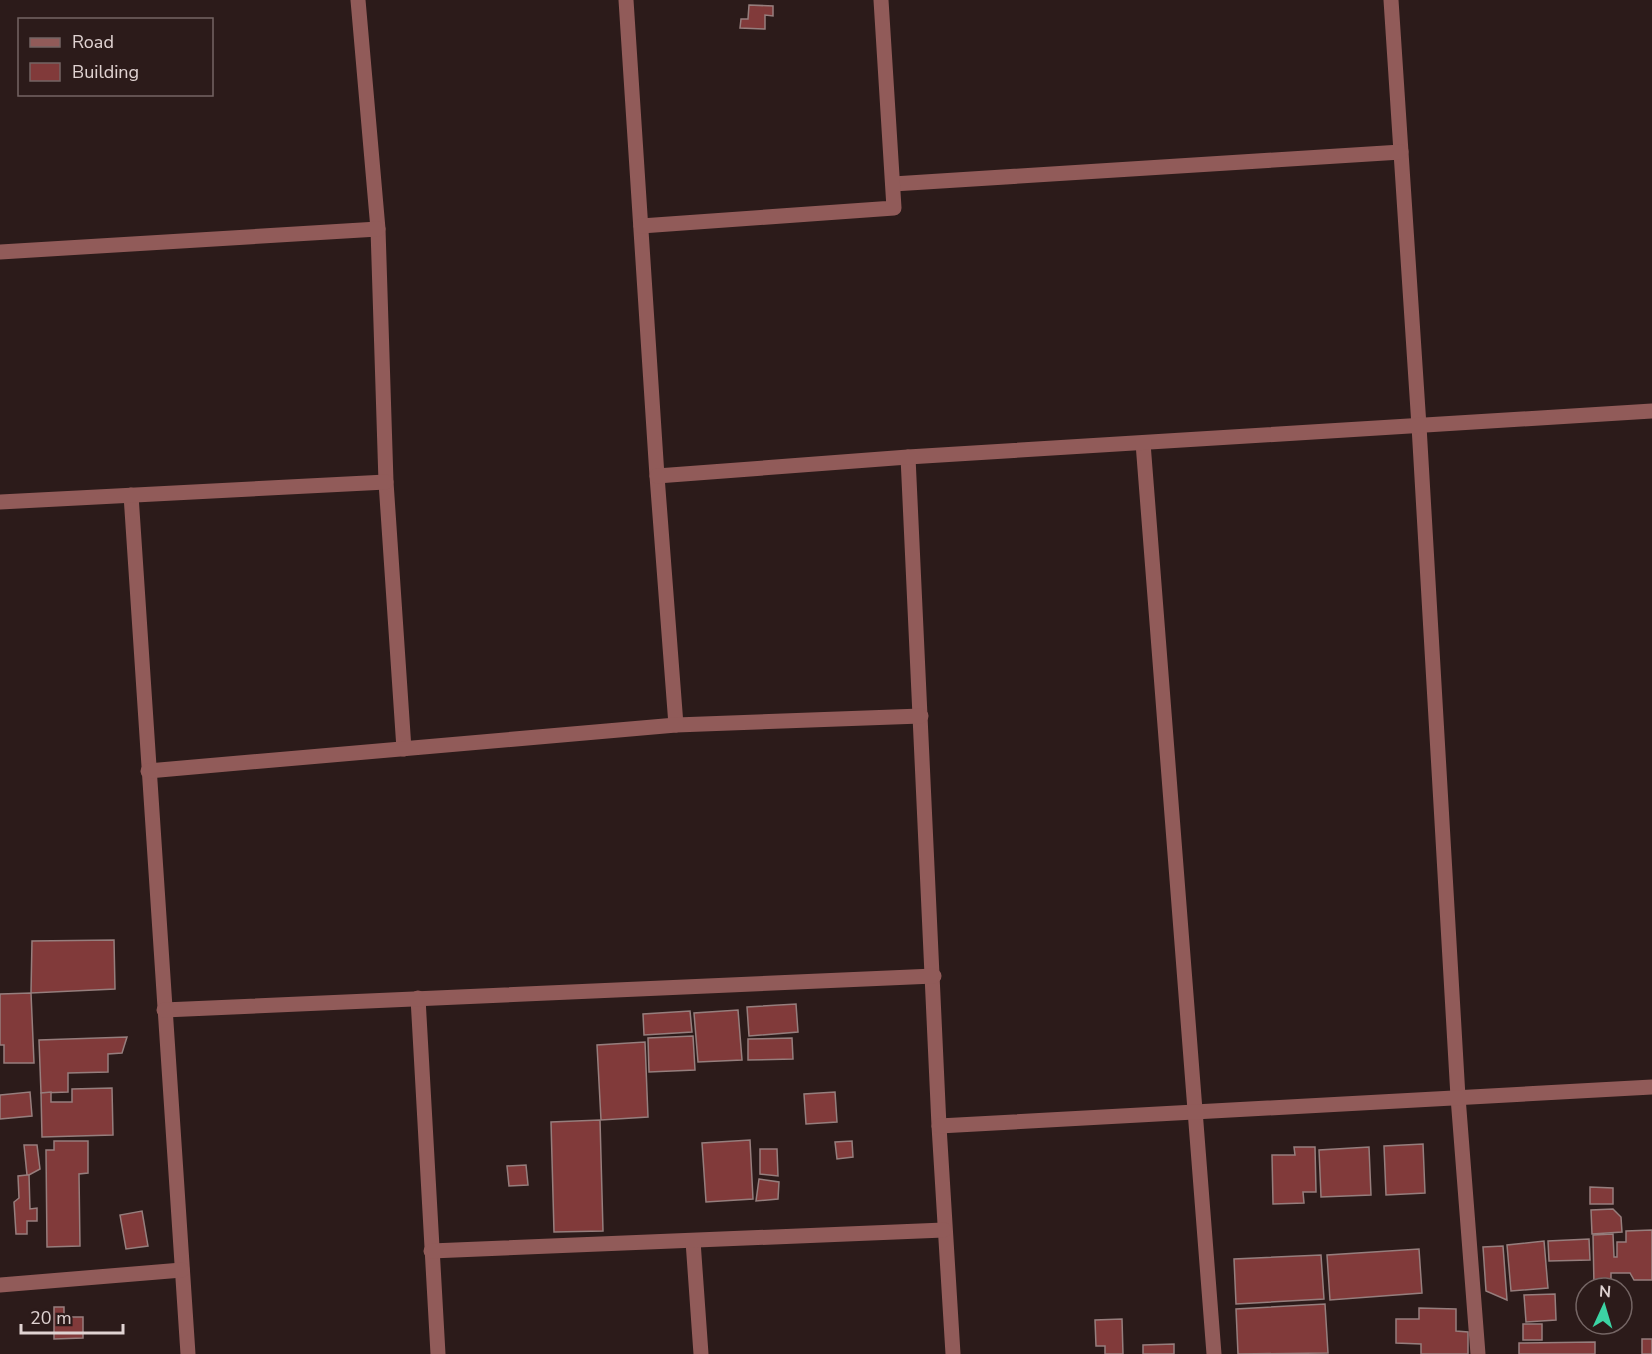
<svg xmlns="http://www.w3.org/2000/svg" width="1652" height="1354" viewBox="0 0 1652 1354" font-family="'Nunito Sans',sans-serif">
	<rect width="100%" height="100%" fill="#2c1b1a"/>
	<!-- building -->
	<g fill="#813a3a" stroke="#967e7d" stroke-width="1.5">
		<path d="M749,5L773,6V16L765,15V29L740,28L741,19H748Z"/>
		<path d="M114,940L115,989L31,993L32,941Z"/>
		<path d="M31,993L34,1063H4V1045H0V994Z"/>
		<path d="M796,1004L798,1032L749,1036L747,1007Z"/>
		<path d="M738,1010L742,1060L698,1062L694,1013Z"/>
		<path d="M690,1011L692,1032L644,1035L643,1014Z"/>
		<path d="M693,1036L695,1070L649,1072L648,1038Z"/>
		<path d="M127,1037L122,1053L108,1054V1072L68,1073V1092L41,1093L39,1040Z"/>
		<path d="M792,1038L793,1059L748,1060V1039Z"/>
		<path d="M645,1042L648,1117L601,1120L597,1045Z"/>
		<path d="M112,1088L113,1135L42,1137L41,1093L51,1092V1102H72V1089Z"/>
		<path d="M30,1092L32,1116L0,1119V1095Z"/>
		<path d="M835,1092L837,1122L806,1124L804,1094Z"/>
		<path d="M600,1120L603,1231L554,1232L551,1122Z"/>
		<path d="M750,1140L753,1199L706,1202L702,1143Z"/>
		<path d="M54,1141H88V1173L79,1174L80,1246L47,1247L46,1150H54Z"/>
		<path d="M852,1141L853,1157L837,1159L835,1142Z"/>
		<path d="M1423,1144L1425,1193L1386,1195L1384,1146Z"/>
		<path d="M24,1145H37L40,1169L29,1175H27Z"/>
		<path d="M1294,1147H1315L1316,1192H1303L1304,1203L1273,1204L1272,1155H1295Z"/>
		<path d="M1369,1147L1371,1195L1321,1197L1319,1150Z"/>
		<path d="M760,1149H777L778,1176L760,1174Z"/>
		<path d="M526,1165L528,1185L509,1186L507,1166Z"/>
		<path d="M27,1175H29L30,1209L37,1208V1221H27V1234H16L14,1202L19,1198L18,1176Z"/>
		<path d="M759,1179L779,1182L778,1199L756,1201Z"/>
		<path d="M1590,1187L1613,1188V1204H1590Z"/>
		<path d="M1613,1209L1621,1217L1622,1232L1592,1234L1591,1210Z"/>
		<path d="M142,1211L148,1246L126,1249L120,1215Z"/>
		<path d="M1652,1230V1280H1634L1630,1273H1611V1285L1594,1286L1593,1235L1613,1234L1614,1257H1617V1242H1626V1231Z"/>
		<path d="M1589,1239L1590,1260L1549,1261L1548,1241Z"/>
		<path d="M1544,1241L1548,1288L1511,1291L1507,1245Z"/>
		<path d="M1503,1246L1507,1300L1486,1291L1483,1247Z"/>
		<path d="M1419,1249L1422,1293L1330,1300L1327,1255Z"/>
		<path d="M1321,1255L1324,1299L1236,1304L1234,1259Z"/>
		<path d="M1555,1294L1556,1320L1526,1322L1524,1295Z"/>
		<path d="M1325,1304L1328,1353L1238,1354L1236,1309Z"/>
		<path d="M54,1307H64V1317H83V1338L54,1339Z"/>
		<path d="M1419,1308L1456,1309V1331L1468,1332V1354H1421V1344L1396,1343V1319H1419Z"/>
		<path d="M1122,1319L1123,1354H1105V1346H1096L1095,1320Z"/>
		<rect x="1523" y="1324" width="19" height="16"/>
		<rect x="1642" y="1339" width="10" height="15"/>
		<path d="M1595,1342V1354H1519V1343Z"/>
		<path d="M1174,1344V1354H1143V1345Z"/>
	</g>
	<g fill="none" stroke-linecap="round" stroke-linejoin="round">
		<!-- minor -->
		<g stroke="#915b59" stroke-width="15">
			<path d="M358,0L378,229L386,482L404,749"/>
			<path d="M626,0L657,476L676,725"/>
			<path d="M1391,0L1419,426L1458,1097L1478,1354"/>
			<path d="M893,184L1401,152"/>
			<path d="M641,226L894,208L881,0"/>
			<path d="M0,252L378,229"/>
			<path d="M1143,443L1214,1354"/>
			<path d="M908,457L939,1126L953,1354"/>
			<path d="M657,476L908,457L1652,411"/>
			<path d="M131,495L188,1354"/>
			<path d="M0,502L386,482"/>
			<path d="M148,771L676,725L921,716"/>
			<path d="M418,998L438,1354"/>
			<path d="M164,1010L934,976"/>
			<path d="M939,1126L1652,1087"/>
			<path d="M693,1241L701,1354"/>
			<path d="M431,1251L944,1230"/>
			<path d="M0,1285L182,1270"/>
		</g>
	</g>
	<!-- legend -->
	<rect x="18" y="18" width="195" height="78" fill="#2c1b1a" stroke="#746564" stroke-width="1.5"/>
	<rect x="30" y="38" width="30" height="9" fill="#915b59" stroke="#746564" stroke-width="1.5"/>
	<text x="72" y="48" font-size="18" fill="#e0d3d2">Road</text>
	<rect x="30" y="63" width="30" height="18" fill="#813a3a" stroke="#746564" stroke-width="1.5"/>
	<text x="72" y="78" font-size="18" fill="#e0d3d2">Building</text>
	<!-- north arrow -->
	<g transform="translate(1604 1306) rotate(4)"><circle r="28" fill="#2c1b1a" stroke="#746564" stroke-width="1.5"/>
	<path d="M0-4.5L10 22L0 15L-10 22Z" fill="#3cd4a4"/>
	<text y="-9" font-size="16" font-weight="bold" text-anchor="middle" fill="#e0d3d2">N</text>
	</g>
	<!-- scale -->
	<path d="M21 1324v9h102v-9" fill="none" stroke="#e0d3d2" stroke-width="3"/>
	<text x="30" y="1324" font-size="18" fill="#e0d3d2" stroke="#2c1b1a" stroke-width="4.5" paint-order="stroke">20 m</text>
</svg>
